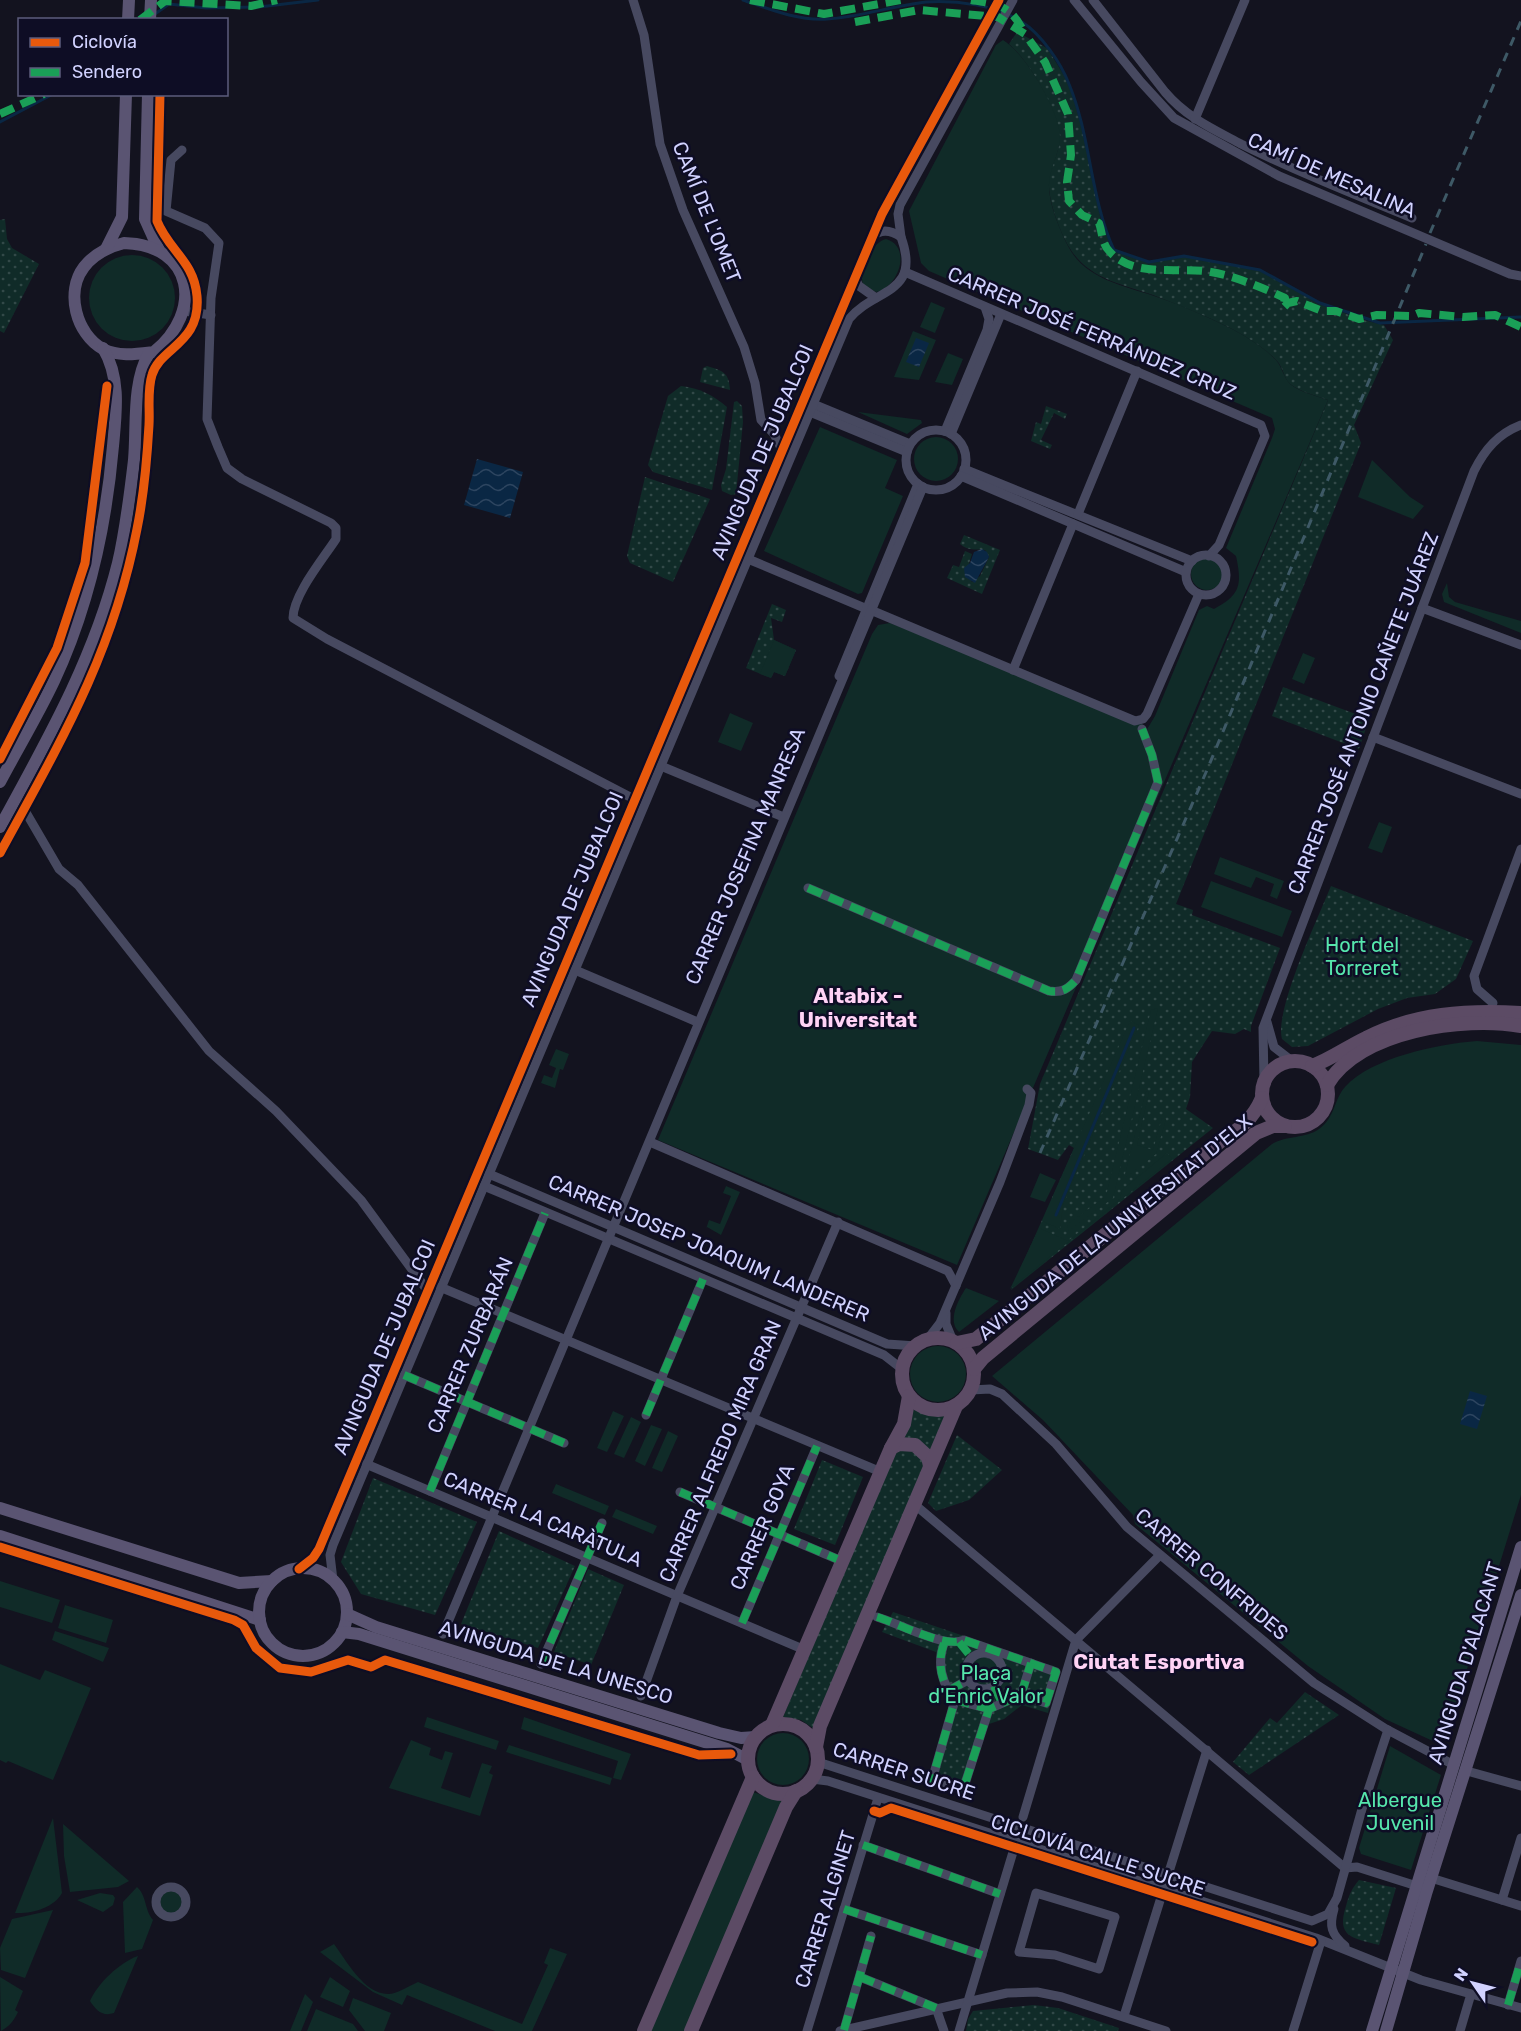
<svg xmlns="http://www.w3.org/2000/svg" width="1521" height="2031" viewBox="0 0 1521 2031" font-family="Rubik,sans-serif">
	<defs>
		<pattern id="grass-dots" width="8" height="8" patternUnits="userSpaceOnUse" patternTransform="scale(1.5)"><rect width="8" height="8" fill="#102b28"/><path d="M2 2h.1M6 6h.1" fill="none" stroke="#324948" stroke-width="1.8" stroke-linecap="round"/></pattern>
		<pattern id="water-waves" width="16" height="10" patternUnits="userSpaceOnUse" patternTransform="scale(1.5)"><rect width="16" height="10" fill="#0a2744"/><path d="M0 5q4-4 8 0t8 0" fill="none" stroke="#2d4560"/></pattern>
	</defs>
	<rect width="100%" height="100%" fill="#13131f"/>
	<!-- grass -->
	<g fill="url(#grass-dots)">
		<path d="M1017,32L1047,48L1069,83L1082,127L1102,225L1114,250L1149,262L1184,256L1260,270L1320,303L1359,319L1384,325L1393,340L1354,425L1361,443L1176,904L1193,910L1192,915L1280,948L1251,1026V1032L1244,1029L1235,1034L1212,1031L1192,1062L1190,1097L1186,1109L1213,1128L1011,1290L1074,1148L1069,1145L1058,1160L1028,1149L1040,1084L1328,400C1317,396 1300,392 1290,384C1284,379 1283,367 1277,361C1265,348 1244,335 1228,327C1204,315 1178,305 1153,295C1122,284 1088,279 1069,247C1059,230 1047,198 1049,178C1051,166 1058,155 1059,143C1061,115 1030,62 1009,44Z"/>
		<path d="M5,219L7,239L12,248L39,264L4,333L0,331V220Z"/>
		<path d="M707,366C723,371 729,372 730,390L700,382L703,368Z"/>
		<path d="M681,386C699,388 713,395 727,407L712,490L653,472L648,465L668,396Z"/>
		<path d="M737,401L742,406L743,422L736,494L731,495L722,491L721,485L726,469L734,402Z"/>
		<path d="M1046,406L1067,414L1065,419L1054,413L1041,440L1052,445L1050,449L1031,441L1036,422L1041,424Z"/>
		<path d="M645,477L710,499L673,582L630,563L627,556Z"/>
		<path d="M964,535L1000,550L982,594L947,578L953,565L959,567L965,551L972,554L966,573L972,582L980,576L989,557L985,550C975,549 968,551 960,544Z"/>
		<path d="M772,604L786,610L782,622L771,618L774,640L796,650L785,676L774,672L771,678L746,668Z"/>
		<path d="M1283,687L1369,719L1359,749L1272,716Z"/>
		<path d="M1331,886L1473,941L1456,979L1435,994L1407,998L1378,1009L1308,1046L1292,1047L1282,1039C1274,1011 1318,918 1331,886Z"/>
		<path d="M914,1409L932,1416H947L932,1451L903,1437Z"/>
		<path d="M957,1435L1002,1470L969,1500L936,1511L928,1503Z"/>
		<path d="M906,1448L920,1450L926,1465L816,1730L801,1720L783,1717L895,1452Z"/>
		<path d="M822,1460L863,1477L835,1545L794,1529Z"/>
		<path d="M373,1478L477,1522L435,1615L361,1594L341,1562Z"/>
		<path d="M499,1531L575,1566L538,1648L461,1624Z"/>
		<path d="M588,1569L624,1585L591,1665L554,1652Z"/>
		<path d="M893,1612L1059,1668L1048,1713L1022,1705L1004,1719L986,1725L965,1792L929,1782L952,1701C940,1685 936,1672 936,1652L882,1632Z"/>
		<path d="M1305,1692L1339,1715L1249,1775L1233,1762L1270,1718L1277,1723Z"/>
		<path d="M1359,1880L1396,1888L1379,1945C1352,1938 1336,1937 1346,1906C1349,1895 1352,1888 1359,1880Z"/>
		<path d="M1034,2005L1058,2008L1119,2028L1118,2031H966L968,2019L973,2011Z"/>
	</g>
	<!-- garden -->
	<g fill="#102b28">
		<path d="M1003,40C1025,53 1059,110 1060,136C1060,150 1053,163 1050,176C1045,196 1059,228 1068,246C1086,281 1127,286 1160,298C1183,306 1206,316 1228,327C1244,335 1264,347 1276,360C1282,367 1284,378 1290,384C1299,392 1317,396 1328,400L957,1265L658,1140L872,634L878,625L890,623L1142,723L1146,731L1155,716L1199,610L1207,606L1214,609C1241,595 1242,584 1236,556L1226,548L1272,438L1275,429L1272,418L929,271L921,263L909,211L996,45Z"/>
		<path d="M886,239C913,247 898,288 876,292L864,286C856,272 872,242 886,239Z"/>
		<circle cx="132" cy="298" r="43"/>
		<path d="M931,302L945,308L935,333L920,327Z"/>
		<path d="M913,331L936,340L919,380L894,377Z"/>
		<path d="M948,353L963,359L952,385L935,382Z"/>
		<path d="M858,412L921,420L922,423L907,434Z"/>
		<path d="M820,427L897,460L885,488L903,496L862,593L858,594L764,551Z"/>
		<circle cx="936" cy="459" r="22"/>
		<path d="M1372,460L1410,497L1424,506L1413,519L1358,497Z"/>
		<circle cx="1207" cy="574" r="16"/>
		<path d="M1447,583L1449,597L1455,602L1521,621V633L1444,602L1442,594Z"/>
		<path d="M774,640L796,650L785,676L774,672L771,678L760,674Z"/>
		<path d="M1303,653L1315,658L1304,684L1292,679Z"/>
		<path d="M730,713L753,723L741,751L718,742Z"/>
		<path d="M1379,822L1392,827L1382,853L1368,848Z"/>
		<path d="M1220,857L1284,881L1277,899L1270,896L1274,884L1256,877L1251,888L1214,874Z"/>
		<path d="M1211,881L1292,911L1282,937L1201,907Z"/>
		<path d="M1158,1008L1113,1198L1069,1231L1067,1225L1106,1196L1151,1010Z"/>
		<path d="M1130,1021L1139,1025L1063,1205L1060,1229L1042,1221Z"/>
		<path d="M1477,1041L1521,1045V1495L1446,1737L1435,1742L1385,1719L1308,1666L1135,1524L1133,1515L1043,1420L992,1376L1272,1144C1287,1135 1305,1139 1319,1129C1335,1118 1334,1099 1345,1087C1372,1057 1439,1044 1477,1041Z"/>
		<path d="M556,1049L569,1054L563,1070L560,1069L555,1088L541,1083L544,1075L552,1078L556,1068L549,1065Z"/>
		<path d="M1146,1091L1149,1092L1137,1145L1153,1150L1162,1118L1166,1119L1156,1154L1127,1177L1125,1174Z"/>
		<path d="M1167,1153L1172,1159L1010,1289L1039,1228L1068,1241L1120,1199L1122,1190Z"/>
		<path d="M1040,1173L1056,1180L1045,1202L1030,1197Z"/>
		<path d="M726,1186L740,1192L721,1235L707,1227L706,1229L709,1220L720,1224L731,1196L723,1193Z"/>
		<path d="M966,1288L999,1301L959,1332C947,1321 958,1300 966,1288Z"/>
		<circle cx="938" cy="1374" r="28"/>
		<path d="M613,1411L624,1416L607,1452L597,1448Z"/>
		<path d="M631,1417L641,1422L624,1458L614,1454Z"/>
		<path d="M651,1425L662,1429L645,1466L635,1461Z"/>
		<path d="M668,1431L678,1436L662,1472L652,1468Z"/>
		<path d="M556,1484L609,1506L605,1515L552,1493Z"/>
		<path d="M616,1509L657,1526L653,1534L612,1517Z"/>
		<path d="M0,1581L60,1600L52,1623L0,1607Z"/>
		<path d="M65,1605L113,1620L106,1643L58,1628Z"/>
		<path d="M55,1631L109,1648L103,1662L52,1640Z"/>
		<circle cx="985" cy="1669" r="11"/>
		<path d="M0,1664L40,1680L45,1670L91,1688L53,1780L8,1761L6,1763L0,1760Z"/>
		<path d="M427,1717L499,1741L496,1750L424,1727Z"/>
		<path d="M524,1717L631,1754L621,1780L613,1778L618,1761L521,1729Z"/>
		<circle cx="783" cy="1759" r="26"/>
		<path d="M411,1740L431,1748L429,1755L442,1760L445,1751L453,1753L441,1788L470,1798L482,1763L492,1766L489,1773L493,1775L480,1816L389,1788Z"/>
		<path d="M509,1745L612,1778L610,1785L506,1752Z"/>
		<path d="M1390,1746L1441,1775L1411,1870L1361,1854L1359,1848Z"/>
		<path d="M746,1790L782,1801L685,2031H646Z"/>
		<path d="M53,1818L62,1893C54,1908 31,1914 15,1913Z"/>
		<path d="M63,1824L129,1881L118,1887L70,1892L64,1856Z"/>
		<path d="M137,1887C147,1896 144,1909 153,1920L142,1949L125,1953L123,1902Z"/>
		<circle cx="171" cy="1902" r="11"/>
		<path d="M100,1893L113,1895L115,1898L113,1905L103,1912L77,1900Z"/>
		<path d="M53,1910L25,1978L1,1970L0,1948L12,1919Z"/>
		<path d="M334,1944C346,1960 364,1994 388,1994C397,1994 409,1986 418,1982L522,2024L548,1965L544,1963L550,1948L567,1954L532,2031H495L407,1995L402,2005L373,1992L320,1952Z"/>
		<path d="M138,1956L114,2013C102,2017 96,2010 90,2001C97,1984 120,1962 138,1956Z"/>
		<path d="M0,1977L23,1991L15,2010L18,2012C14,2020 10,2026 1,2031Z"/>
		<path d="M330,1977L350,1991L343,2007L320,1997Z"/>
		<path d="M305,1994L313,2002L301,2031H290Z"/>
		<path d="M353,1998L391,2013L384,2031H365L349,2010Z"/>
		<path d="M316,2009L353,2024L358,2031H307Z"/>
	</g>
	<!-- water -->
	<g fill="url(#water-waves)">
		<path d="M916,338L929,343L919,367L906,362Z"/>
		<path d="M477,459L523,472L510,518L464,505Z"/>
		<path d="M982,549L987,552L989,557L975,583L965,577L964,568L970,563L974,552Z"/>
		<path d="M1470,1391L1487,1396L1477,1429L1460,1424Z"/>
	</g>
	<g fill="none" stroke-linecap="round" stroke-linejoin="round">
		<!-- stream -->
		<g stroke="#0a2744" stroke-width="3">
			<path d="M743,0C769,9 798,21 827,19C860,17 892,6 926,2C955,0 997,5 1022,22C1041,34 1061,63 1069,84C1091,137 1090,198 1114,250L1149,262L1184,256L1260,270L1320,303L1380,323L1521,317"/>
			<path d="M155,14L169,4L206,8L259,7L318,0"/>
			<path d="M0,122L53,94"/>
			<path d="M1056,1215L1134,1028"/>
		</g>
		<!-- minor -->
		<g stroke="#474960" stroke-width="9">
			<path d="M633,0L644,35L660,144L683,210L744,347L755,383L761,420L774,434L782,450"/>
			<path d="M1074,0L1141,82L1174,118L1279,176L1510,274L1521,276"/>
			<path d="M1093,0L1165,92C1186,117 1213,129 1241,144C1297,172 1354,194 1412,218"/>
			<path d="M1195,119L1245,0"/>
			<path d="M182,150L171,160L166,211L205,228L219,243L211,298L207,419L218,447L227,468L242,479L331,523L336,528V539C323,559 293,595 293,618L327,639L634,799"/>
			<path d="M901,237L898,214L900,205L1013,0"/>
			<path d="M905,272L1261,425L1265,436L1219,545L1209,556"/>
			<path d="M855,278L859,286L876,298"/>
			<path d="M184,311L211,315"/>
			<path d="M813,404L910,444"/>
			<path d="M810,412L907,452"/>
			<circle cx="936" cy="460" r="30"/>
			<path d="M945,431L987,330L989,319L985,307"/>
			<path d="M951,434L1001,314"/>
			<path d="M964,469L1192,561"/>
			<path d="M961,476L1186,572"/>
			<path d="M1078,514L1137,371"/>
			<circle cx="1206" cy="575" r="20"/>
			<path d="M748,559L867,609"/>
			<path d="M1422,608L1521,645"/>
			<path d="M873,611L1135,721L1143,719L1147,714L1199,594"/>
			<path d="M1013,670L1073,524"/>
			<path d="M839,676L918,484"/>
			<path d="M1373,737L1521,794"/>
			<path d="M661,766L781,816"/>
			<path d="M24,809L59,869L78,885L209,1051L276,1111L361,1200L427,1290"/>
			<path d="M808,888L1049,991C1062,993 1068,989 1076,980L1158,782L1152,755L1142,729"/>
			<path d="M575,970L695,1021"/>
			<path d="M1493,1003L1477,989L1474,976L1521,849"/>
			<path d="M1267,1022L1274,1047L1292,1061"/>
			<path d="M1264,1082L1263,1028L1474,471C1485,449 1498,434 1521,425"/>
			<path d="M650,1142L948,1271L956,1286"/>
			<path d="M489,1174L887,1344L916,1346"/>
			<path d="M484,1186L884,1355L902,1369"/>
			<path d="M440,1287L881,1472"/>
			<path d="M946,1313V1324L953,1341"/>
			<path d="M927,1340L940,1323L1000,1182L1029,1105L1031,1093L1027,1089"/>
			<path d="M404,1375L564,1443"/>
			<path d="M971,1390L990,1389L1002,1394L1056,1444L1127,1527L1314,1683L1386,1729L1454,1765"/>
			<path d="M646,1415L703,1279"/>
			<path d="M366,1464L805,1650"/>
			<path d="M430,1491L545,1213"/>
			<path d="M680,1492L837,1559"/>
			<path d="M914,1504L1345,1868L1357,1867L1420,1887"/>
			<path d="M299,1569L313,1558L319,1549L882,214L999,0"/>
			<path d="M333,1580L330,1555L333,1545L849,319C874,288 922,295 901,237C891,230 881,228 872,237"/>
			<path d="M877,1617C898,1623 945,1649 964,1640L1056,1672L1046,1703L1021,1695L989,1709L963,1790L932,1780L955,1700C941,1682 936,1663 945,1641"/>
			<path d="M742,1623L817,1446"/>
			<path d="M443,1634L923,487"/>
			<circle cx="984" cy="1671" r="18"/>
			<path d="M541,1664L602,1523"/>
			<path d="M948,1691L968,1680"/>
			<path d="M1021,1695L1031,1663"/>
			<path d="M641,1696L677,1596L838,1222"/>
			<path d="M955,1700L989,1709"/>
			<path d="M818,1762L1312,1921L1328,1914L1337,1898L1362,1809L1388,1730"/>
			<path d="M1467,1771L1521,1786"/>
			<path d="M812,1779L828,1781L1316,1938L1421,1980L1521,2008"/>
			<path d="M1023,1817L1076,1640L1160,1555"/>
			<path d="M863,1845L1000,1894"/>
			<path d="M1431,1878L1521,1906"/>
			<circle cx="171" cy="1902" r="15"/>
			<path d="M1036,1893L1115,1917L1099,1969L1055,1955L1019,1952Z"/>
			<path d="M1502,1900L1521,1838"/>
			<path d="M844,1909L982,1955"/>
			<path d="M1334,1909C1329,1926 1331,1934 1345,1946"/>
			<path d="M860,1977L936,2008L944,2031"/>
			<path d="M1508,2005L1521,1961"/>
			<path d="M1124,2016L1207,1750"/>
			<path d="M844,2030L871,1936"/>
			<path d="M807,2031L878,1798"/>
			<path d="M840,2031L1007,1993L1037,1992L1062,1997L1166,2031"/>
			<path d="M959,2031L1013,1852"/>
			<path d="M1293,2031L1321,1941"/>
			<path d="M1460,2031L1471,1994"/>
		</g>
		<!-- major -->
		<g stroke="#5a5472" stroke-width="12">
			<path d="M128,20L129,0"/>
			<path d="M150,20L151,0"/>
			<path d="M148,94L145,219L159,250"/>
			<path d="M124,243C194,245 204,311 154,352C137,354 119,357 103,349C76,334 65,292 84,267C94,254 108,247 124,243Z"/>
			<path d="M106,249L122,217L126,94"/>
			<path d="M0,782C18,748 38,715 54,681C88,608 106,527 113,446C116,413 121,378 103,348"/>
			<path d="M0,827C47,741 94,659 118,563C126,529 130,494 134,460C137,424 132,384 149,353"/>
			<path d="M0,1508L239,1583L272,1581"/>
			<path d="M0,1536L260,1620"/>
			<circle cx="303" cy="1612" r="44"/>
			<path d="M347,1614L376,1627L719,1733L741,1738L756,1737"/>
			<path d="M342,1632L359,1634L727,1749L748,1760"/>
			<path d="M1372,2031L1521,1547"/>
			<path d="M1386,2031L1426,1894L1521,1595"/>
		</g>
		<!-- highway -->
		<g stroke="#5c4b65" stroke-width="14">
			<circle cx="1295" cy="1094" r="33"/>
			<path d="M1312,1066C1331,1059 1347,1047 1366,1038C1415,1013 1467,1010 1521,1013"/>
			<path d="M1327,1085C1359,1030 1464,1016 1521,1026"/>
			<circle cx="938" cy="1374" r="36"/>
			<path d="M957,1343L976,1339L1222,1140C1241,1128 1253,1119 1262,1098"/>
			<path d="M974,1369L983,1358L1256,1133L1273,1126H1285"/>
			<path d="M891,1448L899,1444L915,1445L928,1457L930,1466"/>
			<circle cx="783" cy="1759" r="35"/>
			<path d="M772,1725L891,1448L904,1424L909,1396"/>
			<path d="M816,1747L820,1726L956,1406"/>
			<path d="M644,2031L753,1777"/>
			<path d="M691,2031L786,1807L796,1791"/>
		</g>
		<!-- rail -->
		<g stroke="#3e5966" stroke-width="3" stroke-dasharray="9 8" stroke-linecap="butt">
			<path d="M1430,233L1521,21"/>
			<path d="M1040,1153L1207,770L1426,244"/>
		</g>
		<!-- quiet -->
		<g stroke="#1a9f57" stroke-width="8" stroke-dasharray="15 8" stroke-linecap="butt">
			<path d="M750,0L824,14L901,0"/>
			<path d="M971,0C1000,5 1011,5 1025,34"/>
			<path d="M140,20L165,1L251,6L277,0"/>
			<path d="M855,22L919,10L998,17L1025,34L1045,62L1068,114L1071,155L1067,182L1069,201L1082,215L1099,223C1103,234 1101,243 1110,252C1135,279 1180,266 1211,272C1235,276 1263,288 1285,298L1283,308L1288,303L1297,301L1322,311H1336L1359,319L1377,315L1412,316L1419,313L1463,317L1495,315L1521,327"/>
			<path d="M0,114L44,94"/>
			<path d="M808,888L1049,991C1062,993 1068,989 1076,980L1158,782L1152,755L1142,729"/>
			<path d="M404,1375L564,1443"/>
			<path d="M646,1415L703,1279"/>
			<path d="M430,1491L545,1213"/>
			<path d="M680,1492L837,1559"/>
			<path d="M877,1617C898,1623 945,1649 964,1640L1056,1672L1046,1703L1021,1695L989,1709L963,1790L932,1780L955,1700C941,1682 936,1663 945,1641"/>
			<path d="M742,1623L817,1446"/>
			<path d="M959,1642L972,1658"/>
			<path d="M541,1664L602,1523"/>
			<path d="M994,1686L1003,1705"/>
			<path d="M948,1691L968,1680"/>
			<path d="M1021,1695L1031,1663"/>
			<path d="M955,1700L989,1709"/>
			<path d="M863,1845L1000,1894"/>
			<path d="M844,1909L982,1955"/>
			<path d="M860,1977L936,2008"/>
			<path d="M1508,2005L1521,1961"/>
			<path d="M844,2030L871,1936"/>
		</g>
		<!-- cycleway casing -->
		<g stroke="#0e0d25" stroke-width="13">
			<g id="cycleway">
				<path d="M0,759L57,648L85,563L107,386"/>
				<path d="M0,853C60,743 113,654 137,529C144,495 147,460 149,425C150,409 147,391 152,375C160,347 201,344 197,296C194,261 169,251 157,221L160,94"/>
				<path d="M0,1547L234,1620L243,1625L256,1648L280,1668L311,1672L348,1660L371,1667L385,1660L699,1755L731,1754"/>
				<path d="M299,1569L313,1558L319,1549L882,214L999,0"/>
				<path d="M874,1811L880,1813L891,1808L1312,1942"/>
			</g>
		</g>
		<!-- cycleway -->
		<use href="#cycleway" stroke="#e8590c" stroke-width="9"/>
	</g>
	<g text-anchor="middle" stroke-width="5" stroke-linejoin="round" paint-order="stroke">
		<!-- street labels -->
		<g font-size="20" fill="#d1d2ff" stroke="#0e0d25">
			<text transform="translate(1332 175) rotate(24)" y="7">CAMÍ DE MESALINA</text>
			<text transform="translate(707 212) rotate(68)" y="7">CAMÍ DE L'OMET</text>
			<text transform="translate(1092 333) rotate(23)" y="7">CARRER JOSÉ FERRÁNDEZ CRUZ</text>
			<text transform="translate(762 452) rotate(-67)" y="7">AVINGUDA DE JUBALCOI</text>
			<text transform="translate(1363 713) rotate(-69)" y="7">CARRER JOSÉ ANTONIO CAÑETE JUÁREZ</text>
			<text transform="translate(745 856) rotate(-67)" y="7">CARRER JOSEFINA MANRESA</text>
			<text transform="translate(572 899) rotate(-67)" y="7">AVINGUDA DE JUBALCOI</text>
			<text transform="translate(1115 1227) rotate(-39)" y="7">AVINGUDA DE LA UNIVERSITAT D'ELX</text>
			<text transform="translate(709 1248) rotate(23)" y="7">CARRER JOSEP JOAQUIM LANDERER</text>
			<text transform="translate(470 1345) rotate(-67)" y="7">CARRER ZURBARÁN</text>
			<text transform="translate(384 1347) rotate(-67)" y="7">AVINGUDA DE JUBALCOI</text>
			<text transform="translate(720 1451) rotate(-67)" y="7">CARRER ALFREDO MIRA GRAN</text>
			<text transform="translate(543 1519) rotate(23)" y="7">CARRER LA CARÀTULA</text>
			<text transform="translate(762 1527) rotate(-67)" y="7">CARRER GOYA</text>
			<text transform="translate(1212 1574) rotate(40)" y="7">CARRER CONFRIDES</text>
			<text transform="translate(556 1662) rotate(17)" y="7">AVINGUDA DE LA UNESCO</text>
			<text transform="translate(1465 1663) rotate(-73)" y="7">AVINGUDA D'ALACANT</text>
			<text transform="translate(904 1771) rotate(18)" y="7">CARRER SUCRE</text>
			<text transform="translate(1098 1855) rotate(18)" y="7">CICLOVÍA CALLE SUCRE</text>
			<text transform="translate(825 1909) rotate(-73)" y="7">CARRER ALGINET</text>
		</g>
		<!-- park labels -->
		<g font-size="20" fill="#56e6ac" stroke="#0e0d25">
			<text x="1362" y="952">Hort del<tspan x="1362" dy="23">Torreret</tspan></text>
			<text x="986" y="1680">Plaça<tspan x="986" dy="23">d'Enric Valor</tspan></text>
			<text x="1400" y="1807">Albergue<tspan x="1400" dy="23">Juvenil</tspan></text>
		</g>
		<!-- neighbourhood labels -->
		<g font-size="21" font-weight="bold" fill="#ffd3f5" stroke="#0e0d25">
			<text x="858" y="1003">Altabix -<tspan x="858" dy="24">Universitat</tspan></text>
			<text x="1159" y="1669">Ciutat Esportiva</text>
		</g>
	</g>
	<!-- legend -->
	<rect x="18" y="18" width="210" height="78" fill="#0e0d25" stroke="#5c5c7c" stroke-width="1.5"/>
	<rect x="30" y="38" width="30" height="9" fill="#e8590c" stroke="#5c5c7c" stroke-width="1.5"/>
	<text x="72" y="48" font-size="18" fill="#d1d2ff">Ciclovía</text>
	<rect x="30" y="68" width="30" height="9" fill="#1a9f57" stroke="#5c5c7c" stroke-width="1.5"/>
	<text x="72" y="78" font-size="18" fill="#d1d2ff">Sendero</text>
	<!-- north arrow -->
	<g transform="translate(1473 1983) rotate(305)" stroke="#0e0d25" stroke-width="4.5" paint-order="stroke">
	<path d="M0-4.5L10 22L0 15L-10 22Z" fill="#d1d2ff"/>
	<text y="-9" font-size="16" font-weight="bold" text-anchor="middle" fill="#d1d2ff">N</text>
	</g>
</svg>
